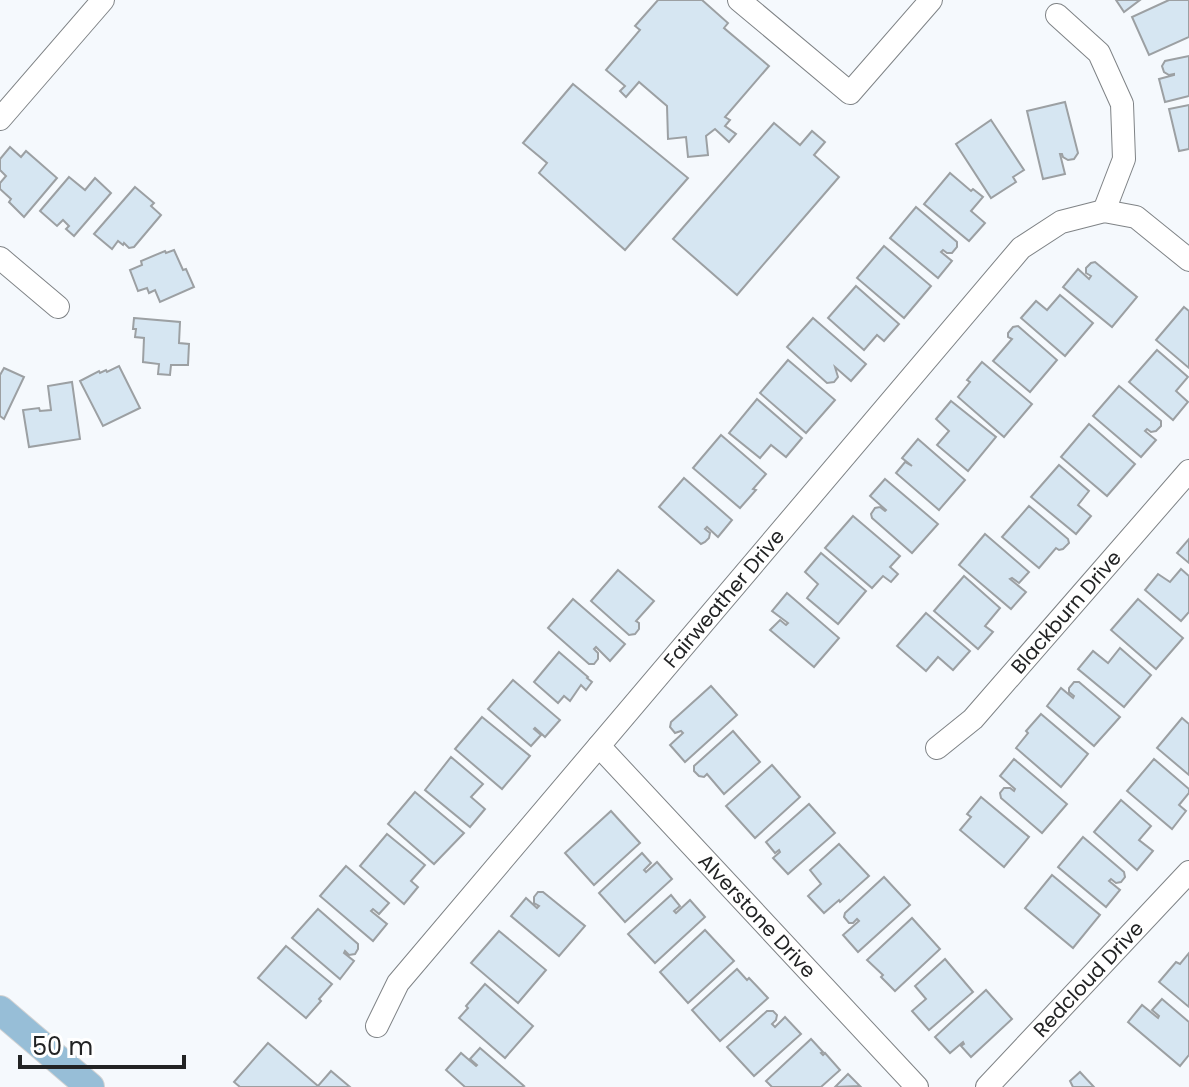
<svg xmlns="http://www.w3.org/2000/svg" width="1189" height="1087" viewBox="0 0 1189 1087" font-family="Poppins,sans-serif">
	<rect width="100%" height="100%" fill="#f5f9fd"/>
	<!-- building -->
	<g fill="#d6e6f2" stroke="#9ca0a3" stroke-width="2">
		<path d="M658,0H702L728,23L724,28L769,66L725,117L730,120L725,126L736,134L729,142L715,129L706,136L708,155L688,157L686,137L668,139L667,106L639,82L626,97L620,91L625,86L606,70L640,30L635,26Z"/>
		<path d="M1116,0H1140L1124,12Z"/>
		<path d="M1169,0H1189V37L1149,55L1132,17Z"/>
		<path d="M1189,56V96L1165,102L1159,79L1174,75V74L1169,75L1164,72L1162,66L1165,61Z"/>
		<path d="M573,84L688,178L625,250L539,173L547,163L523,143Z"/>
		<path d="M1065,102L1078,153L1074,159L1068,160L1063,157L1062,154H1060L1065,174L1043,179L1027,111Z"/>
		<path d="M1189,105V149L1179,151L1169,109Z"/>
		<path d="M991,120L1024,170L1013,177L1016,182L991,198L956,144Z"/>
		<path d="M774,123L800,145L812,131L825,142L814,155L839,177L737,295L673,239Z"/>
		<path d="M10,147L21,157L26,151L57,178L24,217L9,202L11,199L0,189V183L6,176L0,170V159Z"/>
		<path d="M950,173L971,191L973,189L983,197L971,211L985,223L969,241L924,204Z"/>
		<path d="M69,177L85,190L95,178L111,193L74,236L66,229L69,226L63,220L57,226L40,211Z"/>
		<path d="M135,187L154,203L151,206L161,215L134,247L129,248L124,243L123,245L118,241L112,249L94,234Z"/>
		<path d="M916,207L957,242V247L952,253H947L943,250L941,252L952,261L938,278L890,238Z"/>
		<path d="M884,246L931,286L904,318L857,278Z"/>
		<path d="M174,250L183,270L186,269L194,287L160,302L155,290L149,293L147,288L138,291L130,270L142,265L141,261L165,251L166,253Z"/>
		<path d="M1095,262L1137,297L1112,327L1063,287L1078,269L1089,279L1091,276L1086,273V268L1091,263Z"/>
		<path d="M856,286L899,324L884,341L877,335L864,350L828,318Z"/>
		<path d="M1060,295L1093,323L1065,356L1021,318L1036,301L1047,310Z"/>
		<path d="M1184,307L1189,311V368L1156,340Z"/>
		<path d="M134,318L180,322L179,343L189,344L188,365H171L170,375L158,374L159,364L143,362L144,338L135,337L136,329H133Z"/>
		<path d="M813,318L866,364L851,381L835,367L838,377L834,382L827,383L787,347Z"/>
		<path d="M1018,326L1057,360L1030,392L993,361L1012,339L1008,337V333L1013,327Z"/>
		<path d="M1157,350L1188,377L1176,391L1188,402L1173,420L1129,382Z"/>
		<path d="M788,360L835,400L806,433L760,393Z"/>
		<path d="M982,362L1032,404L1004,437L958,397L970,382L967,380Z"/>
		<path d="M119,366L140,408L103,426L80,381L99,371L100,373L106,370L107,372Z"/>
		<path d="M4,368L24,377L4,419L0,416V375Z"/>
		<path d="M72,382L80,439L29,447L23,410L39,408L40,411L51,410L48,386Z"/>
		<path d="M1119,386L1161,421V426L1156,431L1151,432L1147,429L1145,431L1156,440L1141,457L1093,416Z"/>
		<path d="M757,399L802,438L786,457L771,445L760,458L729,433Z"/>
		<path d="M951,401L996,437L968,471L937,445L949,431L936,419Z"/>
		<path d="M1089,424L1135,464L1107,496L1061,457Z"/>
		<path d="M721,435L766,474L753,489L756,490L740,508L693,468Z"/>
		<path d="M918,439L965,480L939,510L896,473L905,462L912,466L902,458Z"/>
		<path d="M1059,465L1089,491L1078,505L1091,516L1076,534L1031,497Z"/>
		<path d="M684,478L732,520L718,537L707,527L705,529L710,533L709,538L705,542L701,544L659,507Z"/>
		<path d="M885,479L938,524L912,553L872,518L871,514L875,508L880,507L885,511L886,510L870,496Z"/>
		<path d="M1029,506L1068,539L1069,543L1063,549L1059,550L1056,548L1039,568L1002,537Z"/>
		<path d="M853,516L900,556L890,567L898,574L891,582L883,576L872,588L825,548Z"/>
		<path d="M985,534L1029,572L1019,583L1012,578L1010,579L1026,592L1011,609L959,565Z"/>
		<path d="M1189,539V563L1177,553Z"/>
		<path d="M821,553L866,591L838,624L807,598L818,584L805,572Z"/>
		<path d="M1181,569L1189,576V612L1181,621L1145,590L1158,574L1170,582Z"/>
		<path d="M618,570L654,601L636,621L639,623V629L635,634L629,635L591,601Z"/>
		<path d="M964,576L1000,608L985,626L993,632L978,649L934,611Z"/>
		<path d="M787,593L839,638L814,667L770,630L780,620L786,625L788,623L772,611Z"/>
		<path d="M573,599L625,644L610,661L596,647L594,649L598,653V659L594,664H589L548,628Z"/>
		<path d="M1138,599L1183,638L1156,669L1111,630Z"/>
		<path d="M926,613L970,651L953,670L938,657L926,671L897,646Z"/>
		<path d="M1120,648L1151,675L1124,707L1078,669L1093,651L1108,663Z"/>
		<path d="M559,652L588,677L587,678L592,682L586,690L581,685L570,701L564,696L558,703L534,682Z"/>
		<path d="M513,680L560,720L545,737L535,728L534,729L541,735L531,746L488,709Z"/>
		<path d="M1074,682H1079L1120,717L1094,746L1047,706L1061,688L1073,698L1074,696L1069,692V688Z"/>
		<path d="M711,686L737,715L685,762L670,745L683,733L681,731L675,733L670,727L671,722Z"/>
		<path d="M1041,714L1088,754L1061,787L1016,748L1028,733L1026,731Z"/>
		<path d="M482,717L530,756L502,789L455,749Z"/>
		<path d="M1182,718L1189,724V775L1157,748Z"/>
		<path d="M733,731L760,762L724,794L707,774L704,777L699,776L694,771V766Z"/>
		<path d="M451,757L483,784L471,797L485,809L470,827L425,790Z"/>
		<path d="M1014,759L1067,804L1042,833L1001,798L1000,793L1004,788H1010L1014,791L1015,789L1000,776Z"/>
		<path d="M1154,759L1189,789V793L1179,805L1186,811L1172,829L1127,791Z"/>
		<path d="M772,765L800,797L755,838L726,806Z"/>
		<path d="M415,792L464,833L434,864L388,824Z"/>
		<path d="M981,797L1029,837L1004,867L960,830L971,817L967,814Z"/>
		<path d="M1121,800L1151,826L1139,840L1153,851L1137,870L1094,832Z"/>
		<path d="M809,804L835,833L788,874L773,858L780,852L779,850L775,853L766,842Z"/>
		<path d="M611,811L640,843L594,885L565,853Z"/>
		<path d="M387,834L425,865L411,881L418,887L404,904L360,866Z"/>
		<path d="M1083,837L1124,872L1125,877L1121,882L1116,883L1111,879L1109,881L1120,890L1106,907L1058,867Z"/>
		<path d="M839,844L869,876L840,902L839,900L824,913L808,896L821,884L810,870Z"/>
		<path d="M642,853L651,863L644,870L646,872L657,862L672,879L625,922L599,893Z"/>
		<path d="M346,866L389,903L379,914L373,909L371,911L387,924L373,941L320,896Z"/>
		<path d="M1052,875L1100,915L1073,948L1025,908Z"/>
		<path d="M884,877L910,905L858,952L843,935L859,921L857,919L853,923H849L844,917L845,913Z"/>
		<path d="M538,892H543L585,926L559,956L511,916L526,898L537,908L539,906L534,903V897Z"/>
		<path d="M671,895L680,906L674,911L676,913L690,900L705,917L655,963L628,934Z"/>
		<path d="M318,909L358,944V949L355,954L349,955L345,951L344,953L354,961L340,979L292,938Z"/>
		<path d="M912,918L940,949L895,991L881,977L883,975L867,960Z"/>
		<path d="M705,930L734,961L688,1003L660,972Z"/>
		<path d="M499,931L546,970L518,1003L471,963Z"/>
		<path d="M286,946L332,984L319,999L321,1001L306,1018L258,978Z"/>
		<path d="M1189,953V1007L1159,982L1176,962L1180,964Z"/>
		<path d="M945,959L973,992L929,1030L912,1011L926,999L915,986Z"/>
		<path d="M737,969L747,980L749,978L768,998L720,1041L692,1010Z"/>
		<path d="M485,984L533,1026L505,1058L459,1018L468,1008L466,1006Z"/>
		<path d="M986,990L1012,1019L971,1057L961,1046L964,1044L963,1042L950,1053L935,1037Z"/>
		<path d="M1162,999L1189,1022V1055L1180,1066L1128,1022L1142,1005L1158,1018L1159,1016L1152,1010Z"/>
		<path d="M767,1011H773L777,1015L776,1020L772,1024L775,1027L785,1017L801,1034L754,1076L727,1047Z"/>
		<path d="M811,1039L823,1052L821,1053L823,1055L825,1053L840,1070L821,1087H772L766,1081Z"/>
		<path d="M268,1043L318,1086L331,1071L350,1087H240L234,1082Z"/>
		<path d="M480,1048L524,1086L522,1087H465L446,1070L461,1053L476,1066L477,1065L470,1059Z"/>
		<path d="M1080,1072L1094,1087H1073L1070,1081Z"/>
		<path d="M848,1074L860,1086L835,1087Z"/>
	</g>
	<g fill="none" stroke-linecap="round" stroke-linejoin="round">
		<!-- minor casing -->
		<g stroke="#7f8386" stroke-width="24">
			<g id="minor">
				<path d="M739,0L850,93L931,0"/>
				<path d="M1057,15L1099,53L1122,104L1124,159L1104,211"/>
				<path d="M0,119L103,0"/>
				<path d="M0,258L58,307"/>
				<path id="s1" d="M599,746L917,1087"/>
				<path id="s2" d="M937,748L973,719L1189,471"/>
				<path id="s3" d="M377,1026L398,983L1021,248L1061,222L1104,211L1136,217L1189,260"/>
				<path id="s4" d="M987,1087L1189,872"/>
			</g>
		</g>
		<!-- major casing -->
		<g stroke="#d3d3d3" stroke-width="30">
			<path id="major" d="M0,1010L90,1087"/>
		</g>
		<!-- minor -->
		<use href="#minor" stroke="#fff" stroke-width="22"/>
		<!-- major -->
		<use href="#major" stroke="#97bed7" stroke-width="28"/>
	</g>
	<g text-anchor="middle" stroke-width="6" stroke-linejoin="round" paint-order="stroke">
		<!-- street labels -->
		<g font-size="20" fill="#222324" stroke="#fff">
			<text dy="7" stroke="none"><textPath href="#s3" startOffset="552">Fairweather Drive</textPath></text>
			<text dy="7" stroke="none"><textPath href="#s2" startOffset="188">Blackburn Drive</textPath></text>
			<text dy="7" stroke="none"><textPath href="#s1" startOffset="232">Alverstone Drive</textPath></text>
			<text dy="7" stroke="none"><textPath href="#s4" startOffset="148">Redcloud Drive</textPath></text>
		</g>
	</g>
	<!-- scale -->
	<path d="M20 1055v12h164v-12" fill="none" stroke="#222324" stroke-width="4"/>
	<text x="32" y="1055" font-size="24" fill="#222324" stroke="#ffffff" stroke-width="6" paint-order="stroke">50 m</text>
</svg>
